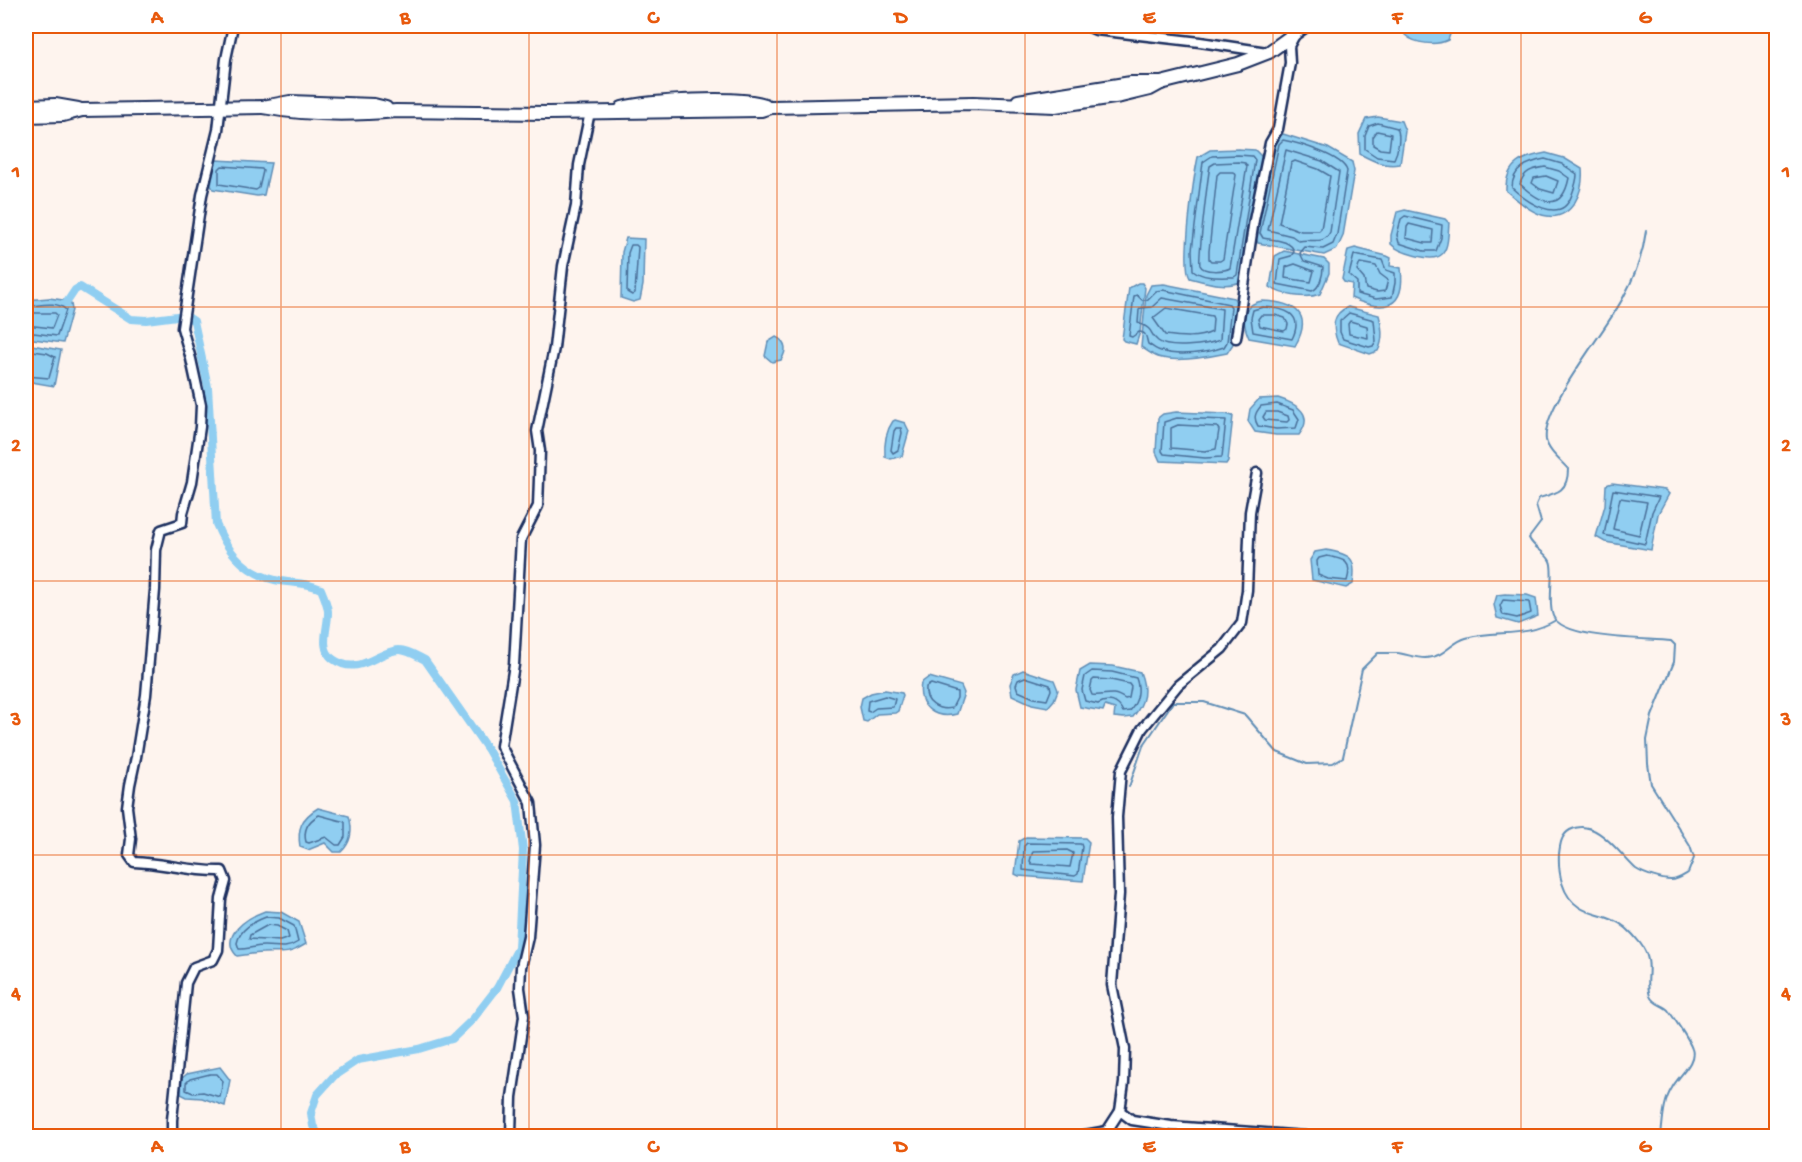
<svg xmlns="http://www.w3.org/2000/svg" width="1802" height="1162" viewBox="0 0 1802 1162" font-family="'Gochi Hand',sans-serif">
	<rect width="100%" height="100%" fill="#fef4ee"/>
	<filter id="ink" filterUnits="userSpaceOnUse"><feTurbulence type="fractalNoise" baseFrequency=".0167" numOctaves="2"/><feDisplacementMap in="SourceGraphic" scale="12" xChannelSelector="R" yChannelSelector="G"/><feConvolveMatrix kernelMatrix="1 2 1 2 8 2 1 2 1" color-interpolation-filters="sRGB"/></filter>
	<g filter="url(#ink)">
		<!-- water -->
		<g fill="#90cef1" stroke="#618eb6" stroke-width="1.5">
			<path d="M1405,26H1453L1448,40C1436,46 1415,44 1405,35Z"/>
			<path d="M1378,117L1401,121L1405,131L1400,164C1385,167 1373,161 1360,154L1359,134L1366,119Z"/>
			<path d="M1283,134L1328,148L1352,162L1354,171L1343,236L1337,249L1324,255L1258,243L1254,234L1274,140Z"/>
			<path d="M1238,149L1255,150L1262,157L1242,281C1227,289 1205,282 1190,278C1181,265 1194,176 1198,157L1210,150Z"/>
			<path d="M1546,153L1564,158L1582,169C1584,190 1573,220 1547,216C1532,214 1518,200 1506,191C1505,163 1523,157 1546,153Z"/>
			<path d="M216,160L271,163L264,195L257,196L213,189L211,185Z"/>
			<path d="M1405,210L1445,219L1449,223C1448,232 1449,249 1441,255C1432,263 1398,252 1391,244V235L1397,212Z"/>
			<path d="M626,238L644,239L643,285L640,300L633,302L621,298L622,252Z"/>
			<path d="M1355,248L1387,256L1391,258L1390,266L1401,268C1406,309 1384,313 1351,298L1352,284L1344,282L1342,279L1348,250Z"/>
			<path d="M1284,251L1324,259L1329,264V273L1320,294C1307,299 1282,296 1270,287L1275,256Z"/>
			<path d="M1138,283H1142L1145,288L1140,332L1136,344L1124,341L1122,339L1129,288Z"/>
			<path d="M1164,284L1234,298L1237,305L1233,344L1227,353C1208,357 1177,363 1158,357C1152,355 1146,350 1141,347L1146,295L1151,285Z"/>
			<path d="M49,298L63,300L71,304L72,310L63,343L26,338V300Z"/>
			<path d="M1262,301C1294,302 1314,313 1295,346L1249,338C1241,321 1242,304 1262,301Z"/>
			<path d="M1348,307L1379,315C1382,327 1384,339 1378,351L1370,354L1338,343C1332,328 1331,314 1348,307Z"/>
			<path d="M776,337C787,342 787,351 781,360L772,362L765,356L768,342Z"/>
			<path d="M26,344L61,350L54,386L26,381Z"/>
			<path d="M1278,398C1297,404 1315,414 1299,435H1276L1255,432L1248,421L1250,409L1259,399Z"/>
			<path d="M1176,412L1226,414L1233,416L1228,461L1226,464L1160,461L1156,452L1158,418L1163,414Z"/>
			<path d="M895,420L905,423L909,431L902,456L891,459L885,457C884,444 886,431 893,421Z"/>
			<path d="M1612,483L1665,490L1669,494L1658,514L1651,550L1605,542L1596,537L1605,505L1606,485Z"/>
			<path d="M1326,550C1351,554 1357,558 1353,584L1346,588L1312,580L1310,560L1315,552Z"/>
			<path d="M1505,594L1527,595L1536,598L1538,616L1518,624L1497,618L1494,605L1497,595Z"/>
			<path d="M1090,665L1113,666L1140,672C1147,690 1145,702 1133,717L1124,718L1114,717L1115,709L1105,706L1103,711L1080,707L1076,690L1080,671Z"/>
			<path d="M1023,670L1054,680L1058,690L1054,700L1048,707L1032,704L1012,695L1010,684L1014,674Z"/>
			<path d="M929,677L961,686L964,693L957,714C934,720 917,706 921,683Z"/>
			<path d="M885,690L902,693L903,695L898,711L895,713L877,714L867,722L863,721L860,707L862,698L871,693Z"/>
			<path d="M318,808L349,816C353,830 352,842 341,852H334L325,843L308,850L300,847C297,829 301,818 318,808Z"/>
			<path d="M1026,837L1085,838L1089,842L1083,881L1019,876L1015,874L1019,841Z"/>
			<path d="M265,911L281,912L299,922L306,944C286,956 285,952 263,953C254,953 246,955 237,956C218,936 248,917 265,911Z"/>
			<path d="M220,1067L230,1080L225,1106L202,1098L187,1097L181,1094V1079L187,1074Z"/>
		</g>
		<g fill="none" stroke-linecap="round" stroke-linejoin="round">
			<!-- shore -->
			<g stroke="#4a6f99" stroke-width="1.5">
				<path d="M1378,123L1397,128C1401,136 1398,151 1394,159L1377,157L1365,149V136L1369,126Z"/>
				<path d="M1377,131L1391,134L1389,150L1380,149L1373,145V137Z"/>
				<path d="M1283,140C1298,143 1343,156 1347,171L1337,234L1333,244L1323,249L1305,247L1300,253L1304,261L1323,267C1323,275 1320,288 1312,291L1277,284L1280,259L1291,256L1294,252C1292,240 1274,240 1263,238L1260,233L1279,144Z"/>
				<path d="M1286,150L1322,161L1339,172L1330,232C1323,246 1312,238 1299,241L1292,236L1268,230Z"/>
				<path d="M1238,155L1252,156L1255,160L1237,275L1234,277C1220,277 1204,279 1193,270L1192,250L1203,162L1212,156Z"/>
				<path d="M1545,159L1562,164L1577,174C1577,182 1574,189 1571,197C1560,225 1526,201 1512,188C1512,168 1529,162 1545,159Z"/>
				<path d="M1295,161L1318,169L1330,176L1321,229L1319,231H1301L1279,223L1291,163Z"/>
				<path d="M1238,162L1245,163L1247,166L1230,268C1225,271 1203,273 1200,265C1198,259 1208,176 1210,166L1215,163Z"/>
				<path d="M222,166L262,169L263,171L259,188L256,190L219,184V169Z"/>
				<path d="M1545,167L1559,171L1569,178C1562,213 1541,204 1520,184C1524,171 1532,169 1545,167Z"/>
				<path d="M1220,172H1234L1236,175L1223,259L1220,261H1211L1209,259V251L1217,175Z"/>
				<path d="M1546,176L1558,181L1554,193L1540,189L1532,183L1534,178Z"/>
				<path d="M1405,216L1442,225L1441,238L1436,251H1424L1399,243L1397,235L1401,219Z"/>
				<path d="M1409,224L1433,230L1432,243H1425L1406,238L1407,227Z"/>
				<path d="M631,245H636L638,247L635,293L632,295L627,292L628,253Z"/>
				<path d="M1354,255L1382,260L1386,270L1395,273V283L1392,297L1376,299L1357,294V282L1349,275Z"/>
				<path d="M1360,263L1376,266L1380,274L1388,280L1385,291L1377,292L1366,289L1364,279L1357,271Z"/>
				<path d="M1295,264L1314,271L1311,282L1285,278L1286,267Z"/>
				<path d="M1163,290L1229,304L1231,307L1227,342L1224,347C1206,353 1179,357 1161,351C1156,350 1152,346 1148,344C1146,338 1147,332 1139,332L1132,337L1129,336L1134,296L1137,295L1142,300H1147L1156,291Z"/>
				<path d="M1162,298L1222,309L1220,340C1207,345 1169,350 1158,341C1148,333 1156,330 1138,323L1139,310L1141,308L1152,307Z"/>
				<path d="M26,306C39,306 56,300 66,310L57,336L26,332"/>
				<path d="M1263,307C1284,308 1305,313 1292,339L1253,332L1251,318L1253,310Z"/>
				<path d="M1166,308L1212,316L1213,319L1212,332C1198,339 1180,337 1165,335L1153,318Z"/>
				<path d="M26,313H55L57,315L52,328L26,325"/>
				<path d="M1349,313L1374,320L1376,341L1373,346L1369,347L1343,339L1340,332V321Z"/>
				<path d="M1261,315H1275L1285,318L1288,324L1287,329L1284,331L1260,326L1258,319Z"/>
				<path d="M1350,321L1367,326L1368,338L1349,334L1348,324Z"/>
				<path d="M26,350L47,353L55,357L49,378L26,376"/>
				<path d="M1277,404L1293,410L1299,419L1296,428L1276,429L1258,426C1253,418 1255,413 1261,406Z"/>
				<path d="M1266,412H1277L1288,416L1289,420L1287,422L1265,420L1263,417Z"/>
				<path d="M1177,418L1226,420L1222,457L1205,458L1164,454L1162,451L1164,422Z"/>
				<path d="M1178,425L1217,427L1219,430L1216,449L1205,451L1171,448V428Z"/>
				<path d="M896,428H901L902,433L898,450L893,453L891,450L894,431Z"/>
				<path d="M1613,490L1659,497L1652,512L1645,544L1604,535Z"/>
				<path d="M1620,498L1647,502L1639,535L1613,529Z"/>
				<path d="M1327,556C1344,559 1353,561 1347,581L1328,579L1318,575L1317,561L1319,558Z"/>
				<path d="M1503,600L1529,602L1531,613L1517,618L1503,615L1500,606Z"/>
				<path d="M1092,671L1112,672L1136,678C1140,689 1138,701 1130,711L1123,712C1118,701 1108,698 1098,704L1085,701L1082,690L1085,676Z"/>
				<path d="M1025,677L1050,685L1051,690L1047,700L1034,698L1018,691L1016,685L1018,680Z"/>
				<path d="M1094,679L1111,680L1129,684L1131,687L1129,698L1125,699C1110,689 1106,697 1092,695L1090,690L1092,681Z"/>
				<path d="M931,684L957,692V698L952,708C938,711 924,703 926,687Z"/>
				<path d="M885,696L895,699L893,707L876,708L870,712L867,711L868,701Z"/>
				<path d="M319,815L345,822V837L340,845H336L326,837L309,843L306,842C303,830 308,821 319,815Z"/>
				<path d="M1027,843L1081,844L1082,847L1078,874L1075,876L1023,870L1024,846Z"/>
				<path d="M1067,850L1073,853L1070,867L1032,864L1030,861L1033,851Z"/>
				<path d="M266,917L279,918L294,926L298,942C286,950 278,946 264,946C256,946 248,949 239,949L237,943C240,929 253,922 266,917Z"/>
				<path d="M268,925L277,926L287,931L289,938L280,941L249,939L250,935Z"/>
				<path d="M210,1074H217L223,1081L220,1097L203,1092L193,1093L186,1090V1083L190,1079Z"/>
			</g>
			<!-- stream -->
			<g stroke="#618eb6" stroke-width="2">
				<path d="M1646,231C1643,254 1635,276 1624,296C1608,329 1541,407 1546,440C1548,451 1561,461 1568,469C1568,491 1558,493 1539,498L1536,505L1541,522L1529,538C1534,549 1545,551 1550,561C1555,572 1547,601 1553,616C1563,640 1647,638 1671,641L1675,645L1674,662L1652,716L1647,740L1648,764L1651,784L1690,846L1694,858L1688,873C1683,876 1677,880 1671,880C1661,880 1644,874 1636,869C1621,856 1596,816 1570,830C1561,835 1560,845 1559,854C1558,873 1562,896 1579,907C1589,914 1602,915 1613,920C1624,924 1633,934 1640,943C1656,964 1644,978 1650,996C1653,1004 1663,1005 1668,1010C1674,1018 1689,1040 1692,1049C1697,1062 1677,1077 1672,1088C1663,1102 1663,1120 1661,1136"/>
				<path d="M1129,787L1143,746L1173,702H1204L1245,715L1277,752L1307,764L1333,763L1343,757L1362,669L1378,653C1385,653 1391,653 1397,653C1406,654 1416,658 1425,658C1444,658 1451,642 1466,638C1498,629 1524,639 1556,620"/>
			</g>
			<!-- canal -->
			<path stroke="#90cef1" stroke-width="8" d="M67,302L75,290L80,287L131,319L146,320L185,315L194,321L208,387L216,524C227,551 246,573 275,580C292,584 303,581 321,589C324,596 327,603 328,611C329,626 318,648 333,659C359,678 379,650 399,650C408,650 417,656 425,660L488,750L517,801L523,850L518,948L497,988L473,1019L452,1039L419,1049L358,1060L334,1076L317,1095L311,1113L313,1126L320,1136"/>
			<!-- street casing -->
			<g stroke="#1b2f5e" stroke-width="13">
				<g id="street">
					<path d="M1087,26L1096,30L1200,42L1267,52"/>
					<path d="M1236,338L1254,220L1270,143L1278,129L1290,63L1289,46L1295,35"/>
					<path d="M1257,473L1250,512L1247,590L1242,623L1222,649L1178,685L1142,729L1121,771L1117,817L1119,894L1112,985L1125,1049L1124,1083L1120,1111L1132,1120L1171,1126L1305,1136"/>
					<path d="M172,1136V1120L186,983L194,967L213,960L218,950L221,899L226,881L222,871C193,872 164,863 134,862L129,855L131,839L127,807L130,785L136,757L146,695L155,590L156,550L161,530L182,523L183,513L192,482L200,427L201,405L191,359L182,328L202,195L218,130L226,59L233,26"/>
					<path d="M511,1136L512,1097L524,1016L520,988L521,967L528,937L535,845L531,803L501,746L514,665L521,539L538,506L540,451L537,431L554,348L563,266L576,206L579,165L590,112"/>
					<path d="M1079,1136L1107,1131L1120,1111"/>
				</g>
			</g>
			<!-- primary casing -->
			<g stroke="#1b2f5e" stroke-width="16">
				<g id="primary">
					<path d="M1018,101L1131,83H1161L1238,64L1269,52L1305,26"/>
					<path d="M26,106L55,105L78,109"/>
					<path d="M263,107C306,115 352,115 396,111L548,113L761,110L771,107L973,103L1055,106L1121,96L1150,89L1161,83"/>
					<path d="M622,108C650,101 738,96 765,105"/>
					<path d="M26,116L63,115L82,110L263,107L290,102L374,105L386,108"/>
				</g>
			</g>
			<!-- street -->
			<use href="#street" stroke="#fff" stroke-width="8"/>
			<!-- primary -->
			<use href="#primary" stroke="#fff" stroke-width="12"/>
		</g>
	</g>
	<!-- grid -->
	<path fill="none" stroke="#e8590c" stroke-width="1.5" stroke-opacity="0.55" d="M281,26V1136M529,26V1136M777,26V1136M1025,26V1136M1273,26V1136M1521,26V1136M26,307H1776M26,581H1776M26,855H1776"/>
	<!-- margin -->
	<rect width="1802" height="1162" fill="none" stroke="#fff" stroke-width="66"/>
	<rect x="33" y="33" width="1736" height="1096" fill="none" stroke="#e8590c" stroke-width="2"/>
	<g font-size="20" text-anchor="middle" font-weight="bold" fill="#e8590c">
		<text x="157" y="23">A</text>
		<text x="405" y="23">B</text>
		<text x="653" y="23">C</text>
		<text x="901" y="23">D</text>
		<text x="1149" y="23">E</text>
		<text x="1397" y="23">F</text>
		<text x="1645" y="23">G</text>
		<text x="16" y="177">1</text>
		<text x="1786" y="177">1</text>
		<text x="16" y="451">2</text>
		<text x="1786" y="451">2</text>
		<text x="16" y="725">3</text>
		<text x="1786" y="725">3</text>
		<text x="16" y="999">4</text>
		<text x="1786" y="999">4</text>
		<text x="157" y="1152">A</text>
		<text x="405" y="1152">B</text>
		<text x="653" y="1152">C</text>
		<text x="901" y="1152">D</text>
		<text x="1149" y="1152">E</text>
		<text x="1397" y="1152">F</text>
		<text x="1645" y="1152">G</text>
	</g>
</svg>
